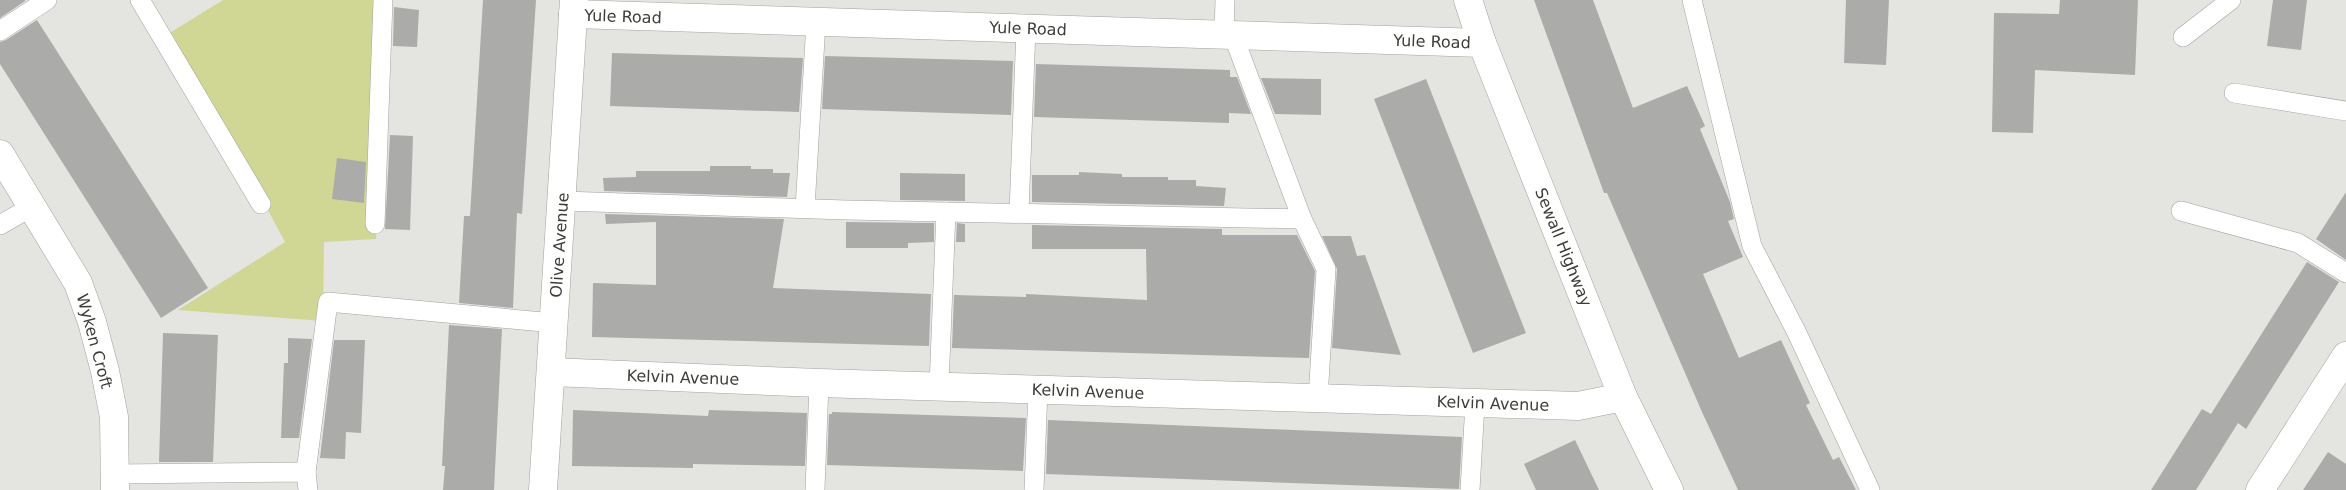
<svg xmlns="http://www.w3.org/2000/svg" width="2346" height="490" viewBox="0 0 2346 490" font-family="'DejaVu Sans',sans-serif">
	<rect width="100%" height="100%" fill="#e4e4e1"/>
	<!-- green -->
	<path fill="#d0d795" d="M223,0H382L376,239L324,242L323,321L178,310L285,242L206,94L168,34Z"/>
	<!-- building -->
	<g fill="#abaca9">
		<path d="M0,0H25V1L0,18Z"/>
		<path d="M483,0H536L522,214L517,213L513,308L459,303L464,216H470Z"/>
		<path d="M1534,0H1593L1633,108L1687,86L1705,126L1700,129L1730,202L1734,219L1728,221L1743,257L1703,274L1739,358L1781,340L1810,403L1806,405L1833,460L1839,457L1856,490H1738L1702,412L1607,193H1604Z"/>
		<path d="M1846,0H1889L1886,65L1844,63Z"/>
		<path d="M2060,0H2138L2135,75L2035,70L2033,133L1992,132L1994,13L2059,14Z"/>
		<path d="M2273,0H2307L2301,50L2267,46Z"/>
		<path d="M394,7L419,10L417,47L393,46Z"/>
		<path d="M37,20L208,288L161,318L0,64V42L6,40Z"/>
		<path d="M612,53L803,58L799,112L610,106Z"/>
		<path d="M825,56L1013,61L1011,115L822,109Z"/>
		<path d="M1036,64L1230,70V77H1237L1251,114L1229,113V123L1034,117Z"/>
		<path d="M1261,78L1321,79V115L1275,114Z"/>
		<path d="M1426,79L1526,333L1473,353L1374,99Z"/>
		<path d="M390,135L413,136L410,230L385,229Z"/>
		<path d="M337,158L366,162L364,203L332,199Z"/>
		<path d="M710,166H751V169H773V173H790L787,197L604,191L603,178L636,177V171H710Z"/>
		<path d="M1079,172L1122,174V177H1168V180H1196V186L1226,188L1224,206L1032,202V175H1079Z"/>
		<path d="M900,173L965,174V201L900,200Z"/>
		<path d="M2346,192V260L2316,239Z"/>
		<path d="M605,214L784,219L773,288L931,294L929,346L592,337L593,283L656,285V222L606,224Z"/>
		<path d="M846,222L934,223V242L908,243V248H846Z"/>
		<path d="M957,223L965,224V242H956Z"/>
		<path d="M1032,225L1222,229V235H1297L1315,271L1309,358L952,348L954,295L1026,297V294L1147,300L1146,249H1032Z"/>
		<path d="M1322,236H1351L1357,256L1365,255L1401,355L1332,348L1337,269Z"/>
		<path d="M2307,262L2339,282L2246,429L2238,423L2196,490H2151L2202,409L2211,414Z"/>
		<path d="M449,325L502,329L494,490H443L445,466H442Z"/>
		<path d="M163,333L218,335L213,462H159Z"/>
		<path d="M288,338L312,339L299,438H281L284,363H288Z"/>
		<path d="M334,340H365L361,433L346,432L345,459L320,458Z"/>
		<path d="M573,410L708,416L709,410L807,413L805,466L693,464V468L572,466Z"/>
		<path d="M832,412L1026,418L1023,471L827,465L829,414H832Z"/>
		<path d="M1048,420L1462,437L1459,489L1046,474Z"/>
		<path d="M1575,440L1599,490H1536L1524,464Z"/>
		<path d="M2328,452L2346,464V490H2303Z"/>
	</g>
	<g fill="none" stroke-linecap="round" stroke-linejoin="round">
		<!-- service casing -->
		<g stroke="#a1a29f" stroke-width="20">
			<g id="service">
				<path d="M140,0L261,204"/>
				<path d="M1692,0L1752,246L1797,333L1870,490"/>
				<path d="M0,31L47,0"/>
				<path d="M1224,34L1225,0"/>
				<path d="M1233,35L1302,219L1326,269L1318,398"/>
				<path d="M2183,37L2231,0"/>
				<path d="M2234,93L2346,111"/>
				<path d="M562,201L846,210L1302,219"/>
				<path d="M805,208L816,22"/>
				<path d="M2181,211L2298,243L2346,273"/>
				<path d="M1019,213L1026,28"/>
				<path d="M375,224L383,0"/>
				<path d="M0,225L33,206"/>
				<path d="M939,386L946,212"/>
				<path d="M306,472L328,302L554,323"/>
				<path d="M116,474L306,472L308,490"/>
				<path d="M815,490L819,383"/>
				<path d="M1034,490L1038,389"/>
				<path d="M1470,490L1475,403"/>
			</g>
		</g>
		<!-- minor casing -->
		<g stroke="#a1a29f" stroke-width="29">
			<g id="minor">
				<path d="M573,14L1482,43"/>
				<path d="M0,154L78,283L92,322L105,371L114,417L115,490"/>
				<path d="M551,372L819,383L1578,406L1623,397"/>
				<path d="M543,490L574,0"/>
				<path d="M2260,490L2346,356"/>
			</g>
		</g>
		<!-- tertiary casing -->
		<g stroke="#a1a29f" stroke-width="29">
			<path id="tertiary" d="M1468,0L1482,43L1623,397L1669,490"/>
		</g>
		<!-- service -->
		<use href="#service" stroke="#fff" stroke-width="19"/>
		<!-- minor -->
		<use href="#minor" stroke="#fff" stroke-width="28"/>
		<!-- tertiary -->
		<use href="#tertiary" stroke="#fff" stroke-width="28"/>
	</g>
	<g text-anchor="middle" stroke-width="4.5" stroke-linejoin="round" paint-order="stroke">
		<!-- street labels -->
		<g font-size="16" fill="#3c3c3b" stroke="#fffffe">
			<text transform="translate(623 16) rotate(2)" y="6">Yule Road</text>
			<text transform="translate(1028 28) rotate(2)" y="6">Yule Road</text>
			<text transform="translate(1432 41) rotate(2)" y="6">Yule Road</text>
			<text transform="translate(559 245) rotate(-86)" y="6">Olive Avenue</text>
			<text transform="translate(1564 247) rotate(68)" y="6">Sewall Highway</text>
			<text transform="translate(95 341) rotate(75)" y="6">Wyken Croft</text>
			<text transform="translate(683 377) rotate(2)" y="6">Kelvin Avenue</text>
			<text transform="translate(1088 391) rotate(2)" y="6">Kelvin Avenue</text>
			<text transform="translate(1493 403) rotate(2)" y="6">Kelvin Avenue</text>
		</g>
	</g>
</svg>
